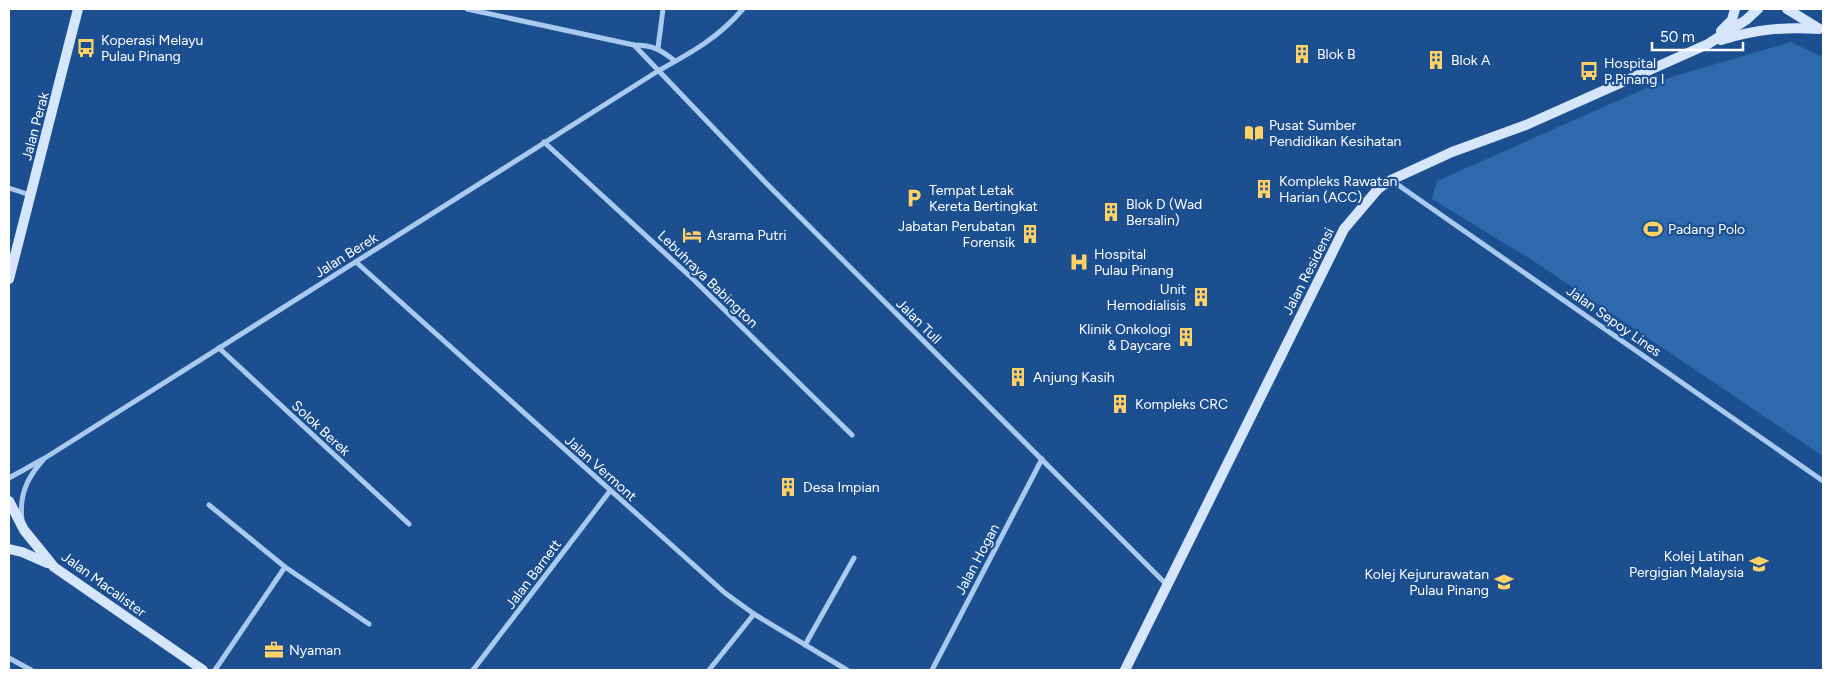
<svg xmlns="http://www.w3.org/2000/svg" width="1832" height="679" viewBox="0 0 1832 679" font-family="Figtree,sans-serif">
	<rect width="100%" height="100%" fill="#1b4f8f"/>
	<!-- pitch -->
	<path fill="#2e69ad" d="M1791,42L1823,57V456L1532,260L1432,199L1437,181L1671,77Z"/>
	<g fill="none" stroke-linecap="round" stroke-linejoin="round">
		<!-- minor -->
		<g stroke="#a9c9ee" stroke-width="5">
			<path d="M467,9L634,45C653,45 661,50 675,61"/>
			<path d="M634,45L766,183L1167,585"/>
			<path d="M658,48L663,9"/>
			<path d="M544,142L694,280L852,435"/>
			<path d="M1391,180L1823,481"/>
			<path d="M9,188L30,195"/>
			<path d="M356,262L725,593L754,614L847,670"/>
			<path d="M219,348L409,524"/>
			<path d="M9,478L45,458L658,71C692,52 717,39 743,9"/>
			<path d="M209,505L285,567L369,624"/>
			<path d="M22,520C19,495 27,478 43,460"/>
			<path d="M805,645L854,558"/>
			<path d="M9,658L31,670"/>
			<path d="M215,670L285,567"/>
			<path d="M473,670L610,491"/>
			<path d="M709,670L754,614"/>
			<path d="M932,670L1042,459"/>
		</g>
		<!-- secondary -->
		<g stroke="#d6e6fa" stroke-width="10">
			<path d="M1787,9L1818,28"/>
			<path d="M1721,31L1732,20L1735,9"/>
			<path d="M1721,40C1757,29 1782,27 1819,29"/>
			<path d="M9,279L78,9"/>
			<path d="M9,501L24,530L54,567L203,670"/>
			<path d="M9,549L22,552L47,563"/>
			<path d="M1125,670L1344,229L1378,189L1391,180L1452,152L1526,125L1708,44L1746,20L1758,9"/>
		</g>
	</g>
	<!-- icons -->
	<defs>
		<g id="bus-bare" transform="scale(1.5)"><path d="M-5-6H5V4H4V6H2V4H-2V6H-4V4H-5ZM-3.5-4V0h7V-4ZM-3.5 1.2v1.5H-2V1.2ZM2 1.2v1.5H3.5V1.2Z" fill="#ffd166" stroke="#1b4f8f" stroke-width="2.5" paint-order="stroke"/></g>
		<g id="building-bare" transform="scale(1.5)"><path d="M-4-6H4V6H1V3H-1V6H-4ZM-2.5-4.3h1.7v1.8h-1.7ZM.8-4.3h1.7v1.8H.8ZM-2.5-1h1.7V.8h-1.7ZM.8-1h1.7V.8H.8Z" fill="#ffd166" stroke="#1b4f8f" stroke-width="2.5" paint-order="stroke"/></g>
		<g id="library-bare" transform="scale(1.5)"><path d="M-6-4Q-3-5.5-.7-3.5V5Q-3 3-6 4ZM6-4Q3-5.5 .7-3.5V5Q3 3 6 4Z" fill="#ffd166" stroke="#1b4f8f" stroke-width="2.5" paint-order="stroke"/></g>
		<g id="parking-bare" transform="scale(1.5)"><path d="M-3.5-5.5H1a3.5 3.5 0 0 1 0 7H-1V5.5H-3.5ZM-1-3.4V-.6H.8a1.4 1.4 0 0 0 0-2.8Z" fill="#ffd166" stroke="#1b4f8f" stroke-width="2.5" paint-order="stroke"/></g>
		<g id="stadium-bare" transform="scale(1.5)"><path d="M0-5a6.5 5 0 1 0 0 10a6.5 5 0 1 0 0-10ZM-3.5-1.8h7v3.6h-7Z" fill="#ffd166" stroke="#1b4f8f" stroke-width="2.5" paint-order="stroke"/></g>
		<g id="hotel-bare" transform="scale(1.5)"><path d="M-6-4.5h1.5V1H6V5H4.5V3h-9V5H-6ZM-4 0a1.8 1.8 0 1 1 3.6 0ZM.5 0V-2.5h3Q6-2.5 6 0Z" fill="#ffd166" stroke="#1b4f8f" stroke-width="2.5" paint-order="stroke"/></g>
		<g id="hospital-bare" transform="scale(1.5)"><path d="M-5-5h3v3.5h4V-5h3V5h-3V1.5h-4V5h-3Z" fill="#ffd166" stroke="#1b4f8f" stroke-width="2.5" paint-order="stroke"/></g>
		<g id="university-bare" transform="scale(1.5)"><path d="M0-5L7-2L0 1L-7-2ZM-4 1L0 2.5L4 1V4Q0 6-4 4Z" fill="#ffd166" stroke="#1b4f8f" stroke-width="2.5" paint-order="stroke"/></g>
		<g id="office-bare" transform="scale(1.5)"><path d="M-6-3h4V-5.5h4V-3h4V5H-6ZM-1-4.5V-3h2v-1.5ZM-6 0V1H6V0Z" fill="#ffd166" stroke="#1b4f8f" stroke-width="2.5" paint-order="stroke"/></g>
	</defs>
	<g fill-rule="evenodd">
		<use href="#bus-bare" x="86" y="48"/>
		<use href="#building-bare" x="1302" y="54"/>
		<use href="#building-bare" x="1436" y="60"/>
		<use href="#bus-bare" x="1589" y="71"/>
		<use href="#library-bare" x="1254" y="133"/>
		<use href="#building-bare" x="1264" y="189"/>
		<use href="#parking-bare" x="914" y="198"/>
		<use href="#building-bare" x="1111" y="212"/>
		<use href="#stadium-bare" x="1653" y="229"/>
		<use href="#building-bare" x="1030" y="234"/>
		<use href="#hotel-bare" x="692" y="235"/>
		<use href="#hospital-bare" x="1079" y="262"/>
		<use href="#building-bare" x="1201" y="297"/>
		<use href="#building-bare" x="1186" y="337"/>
		<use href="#building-bare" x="1018" y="377"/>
		<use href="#building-bare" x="1120" y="404"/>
		<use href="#building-bare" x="788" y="487"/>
		<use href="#university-bare" x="1759" y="564"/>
		<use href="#university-bare" x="1504" y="582"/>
		<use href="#office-bare" x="274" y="650"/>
	</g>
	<g text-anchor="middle" stroke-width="4.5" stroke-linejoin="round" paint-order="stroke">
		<!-- poi labels -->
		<g font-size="14" fill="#fff" stroke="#1b4f8f" text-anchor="start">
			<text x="101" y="45">Koperasi Melayu<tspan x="101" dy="16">Pulau Pinang</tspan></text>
			<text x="1317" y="59">Blok B</text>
			<text x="1451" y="65">Blok A</text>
			<text x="1604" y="68">Hospital<tspan x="1604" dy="16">P.Pinang I</tspan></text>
			<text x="1269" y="130">Pusat Sumber<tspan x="1269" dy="16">Pendidikan Kesihatan</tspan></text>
			<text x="1279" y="186">Kompleks Rawatan<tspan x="1279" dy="16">Harian (ACC)</tspan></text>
			<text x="929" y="195">Tempat Letak<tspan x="929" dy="16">Kereta Bertingkat</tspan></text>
			<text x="1126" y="209">Blok D (Wad<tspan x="1126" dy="16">Bersalin)</tspan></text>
			<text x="1015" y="231" text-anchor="end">Jabatan Perubatan<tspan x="1015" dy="16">Forensik</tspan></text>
			<text x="1668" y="234">Padang Polo</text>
			<text x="707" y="240">Asrama Putri</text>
			<text x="1094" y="259">Hospital<tspan x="1094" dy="16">Pulau Pinang</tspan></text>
			<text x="1186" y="294" text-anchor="end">Unit<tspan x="1186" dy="16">Hemodialisis</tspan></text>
			<text x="1171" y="334" text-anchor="end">Klinik Onkologi<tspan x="1171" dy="16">&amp; Daycare</tspan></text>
			<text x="1033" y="382">Anjung Kasih</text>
			<text x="1135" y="409">Kompleks CRC</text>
			<text x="803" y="492">Desa Impian</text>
			<text x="1744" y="561" text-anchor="end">Kolej Latihan<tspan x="1744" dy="16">Pergigian Malaysia</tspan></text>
			<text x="1489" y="579" text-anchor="end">Kolej Kejururawatan<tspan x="1489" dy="16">Pulau Pinang</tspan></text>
			<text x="289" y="655">Nyaman</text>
		</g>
		<!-- street labels -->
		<g font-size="14" fill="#fff" stroke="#1b4f8f">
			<text transform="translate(35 126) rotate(-75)" y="5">Jalan Perak</text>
			<text transform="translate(346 255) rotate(-32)" y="5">Jalan Berek</text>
			<text transform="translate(1308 271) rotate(-63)" y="5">Jalan Residensi</text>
			<text transform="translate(708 279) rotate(44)" y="5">Lebuhraya Babington</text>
			<text transform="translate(919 321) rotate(45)" y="5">Jalan Tull</text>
			<text transform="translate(1614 321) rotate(35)" y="5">Jalan Sepoy Lines</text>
			<text transform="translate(321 428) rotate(43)" y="5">Solok Berek</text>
			<text transform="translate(601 468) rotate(42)" y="5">Jalan Vermont</text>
			<text transform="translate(977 559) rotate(-62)" y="5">Jalan Hogan</text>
			<text transform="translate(533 574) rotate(-53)" y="5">Jalan Barnett</text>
			<text transform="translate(104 584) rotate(36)" y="5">Jalan Macalister</text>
		</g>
	</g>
	<!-- border -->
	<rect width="1832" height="679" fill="none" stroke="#ffffff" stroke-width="20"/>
	<!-- scale -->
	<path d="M1652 42v8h91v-8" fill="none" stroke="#ffffff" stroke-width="2.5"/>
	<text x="1660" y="42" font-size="15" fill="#ffffff" stroke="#1b4f8f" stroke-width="4" paint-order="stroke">50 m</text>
</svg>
